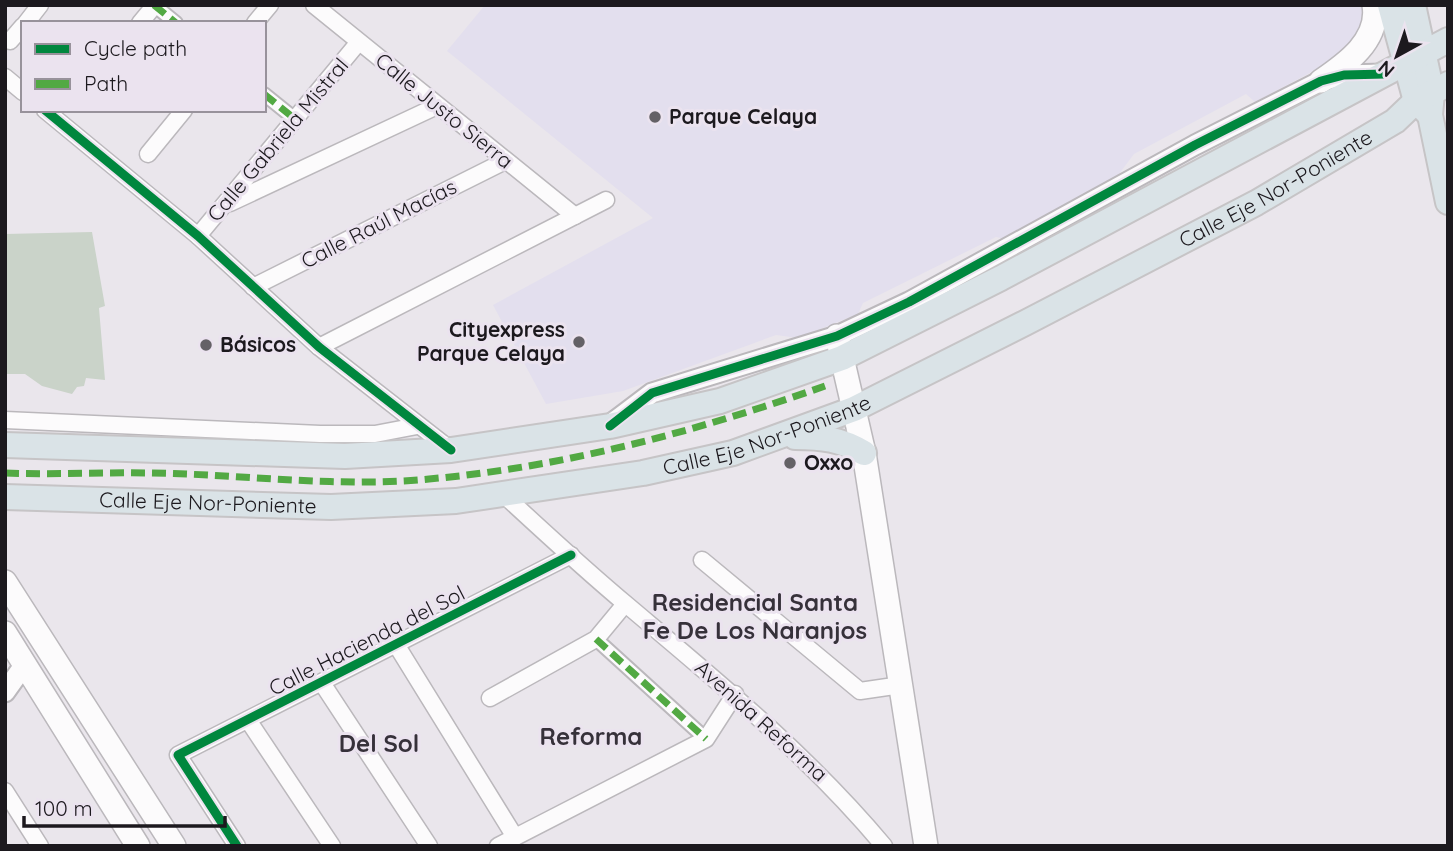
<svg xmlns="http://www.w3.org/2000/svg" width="1453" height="851" viewBox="0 0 1453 851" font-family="Quicksand,sans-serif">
	<rect width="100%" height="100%" fill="#eae6ec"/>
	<!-- commercial -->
	<path fill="#e3dfee" d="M485,5H1370L1359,36L1340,57L1255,102L1246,94L1134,154L1113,182L1010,240L996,237L863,303L858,314L798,338L776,335L623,391L546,404L493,305L653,218L447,51Z"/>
	<!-- green -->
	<path fill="#cad3c9" d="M92,232L105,306L99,308L105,380L86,378L84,386L77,387L72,394L42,386L25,374H5V234Z"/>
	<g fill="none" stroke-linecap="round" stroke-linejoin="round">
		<!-- pedestrian casing -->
		<g stroke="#bbb8bc" stroke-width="16">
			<g id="pedestrian">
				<path d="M154,5L176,23"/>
				<path d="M264,94L295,119"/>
				<path d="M596,639L706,739"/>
			</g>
		</g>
		<!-- minor casing -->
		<g stroke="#bbb8bc" stroke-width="19">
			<g id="minor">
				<path d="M314,5L575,216"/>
				<path d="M26,23L40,5"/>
				<path d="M140,23L155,5"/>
				<path d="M255,23L270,5"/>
				<path d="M10,41L23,26"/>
				<path d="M5,77L23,92"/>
				<path d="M45,110L198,236L319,347L451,450"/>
				<path d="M148,154L184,110"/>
				<path d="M230,203L437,106"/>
				<path d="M198,236L358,43"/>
				<path d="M253,287L505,161"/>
				<path d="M319,347L606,200"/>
				<path d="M5,420L320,434H375L417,426"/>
				<path d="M504,495C544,532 585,570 627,605C718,682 807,754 884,846"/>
				<path d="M702,560L860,691L901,685"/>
				<path d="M397,646L515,837"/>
				<path d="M322,683L429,846"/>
				<path d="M490,698L596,639L625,604"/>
				<path d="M248,720L332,846"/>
				<path d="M5,791L40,846"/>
				<path d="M237,846L178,755L571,555"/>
				<path d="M498,846L706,739L735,694"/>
			</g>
		</g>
		<!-- tertiary casing -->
		<g stroke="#bbb8bc" stroke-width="23">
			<g id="tertiary">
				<path d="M611,424L652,393L837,336L909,302L1195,145L1321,81L1344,75L1384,74"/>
				<path d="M5,692L25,664"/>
			</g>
		</g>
		<!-- secondary casing -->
		<g stroke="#bbb8bc" stroke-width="26">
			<g id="secondary">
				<path d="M1321,81C1346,64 1380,40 1374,5"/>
				<path d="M837,336L864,453L926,846"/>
				<path d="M5,582L174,846"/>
				<path d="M5,633L138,846"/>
			</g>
		</g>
		<!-- primary casing -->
		<g stroke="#c6c4c6" stroke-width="28">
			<g id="primary">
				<path d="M1390,5L1416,101L1427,112"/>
				<path d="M1413,5L1432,93L1430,115L1448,202"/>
				<path d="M795,437C822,437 841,439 864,453"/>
				<path d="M5,445L345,456L451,450L610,426L720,401L842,358L1001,278L1448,40"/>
				<path id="s1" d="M5,497L331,507L456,501L643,473L733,453L854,409L1025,323L1256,203L1395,121L1416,101L1448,84"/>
			</g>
		</g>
		<!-- pedestrian -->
		<use href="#pedestrian" stroke="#fcfbfc" stroke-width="12"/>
		<!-- minor -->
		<use href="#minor" stroke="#fcfbfc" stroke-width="16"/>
		<!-- tertiary -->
		<use href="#tertiary" stroke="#fcfbfc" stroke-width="19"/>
		<!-- secondary -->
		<use href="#secondary" stroke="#fcfbfc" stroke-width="23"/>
		<!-- primary -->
		<use href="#primary" stroke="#dae3e7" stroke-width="24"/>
		<!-- quiet -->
		<g stroke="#52a943" stroke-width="7" stroke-dasharray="14 7" stroke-linecap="butt">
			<path d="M154,5L176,23"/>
			<path d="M264,94L295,119"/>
			<path d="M5,473C53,475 101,472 148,473C242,474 335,488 429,479C565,467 697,431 825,386"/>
			<path d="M596,639L706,739"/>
		</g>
		<!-- cycleway casing -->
		<g stroke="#ebe3ef" stroke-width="13">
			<g id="cycleway">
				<path d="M45,110L198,236L319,347L451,450"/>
				<path d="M610,426L652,393L837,336L909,302L1195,145L1321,81L1344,75L1385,74"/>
				<path d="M237,846L178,755L571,555"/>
			</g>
		</g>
		<!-- cycleway -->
		<use href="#cycleway" stroke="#00873e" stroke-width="9"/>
	</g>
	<!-- markers -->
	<g fill="#646166" stroke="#ebe3ef" stroke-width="2.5">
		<circle cx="655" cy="117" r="7"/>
		<circle cx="579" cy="342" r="7"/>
		<circle cx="206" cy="345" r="7"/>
		<circle cx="790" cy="463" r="7"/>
	</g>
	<g text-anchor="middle" stroke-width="6" stroke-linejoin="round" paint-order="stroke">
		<!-- street labels -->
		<g font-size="21" fill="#1c191e" stroke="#ebe3ef">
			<text transform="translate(444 111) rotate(39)" y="7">Calle Justo Sierra</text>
			<text transform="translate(278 140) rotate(-50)" y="7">Calle Gabriela Mistral</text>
			<text dy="7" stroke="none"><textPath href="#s1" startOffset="1337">Calle Eje Nor-Poniente</textPath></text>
			<text transform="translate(379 224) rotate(-27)" y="7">Calle Raúl Macías</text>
			<text dy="7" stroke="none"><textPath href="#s1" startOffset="770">Calle Eje Nor-Poniente</textPath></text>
			<text dy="7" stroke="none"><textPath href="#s1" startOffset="203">Calle Eje Nor-Poniente</textPath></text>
			<text transform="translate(367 641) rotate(-27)" y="7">Calle Hacienda del Sol</text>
			<text transform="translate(761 721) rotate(42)" y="7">Avenida Reforma</text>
		</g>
		<!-- poi labels -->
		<g font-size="21" font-weight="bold" fill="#1c191e" stroke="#ebe3ef" text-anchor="start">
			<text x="669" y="124">Parque Celaya</text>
			<text x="565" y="337" text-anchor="end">Cityexpress<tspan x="565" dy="24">Parque Celaya</tspan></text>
			<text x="220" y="352">Básicos</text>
			<text x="804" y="470">Oxxo</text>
		</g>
		<!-- quarter labels -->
		<g font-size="24" font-weight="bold" fill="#36313a" stroke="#ebe3ef">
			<text x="755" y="611">Residencial Santa<tspan x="755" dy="28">Fe De Los Naranjos</tspan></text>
			<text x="591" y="745">Reforma</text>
			<text x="379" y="752">Del Sol</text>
		</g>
	</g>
	<!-- border -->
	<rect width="1453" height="851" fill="none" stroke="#1c191e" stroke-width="14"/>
	<!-- legend -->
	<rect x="21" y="21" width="245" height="91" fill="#ebe3ef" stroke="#98929b" stroke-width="2"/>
	<rect x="35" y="44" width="35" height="10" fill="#00873e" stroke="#98929b" stroke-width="2"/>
	<text x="84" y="56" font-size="21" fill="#1c191e">Cycle path</text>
	<rect x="35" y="79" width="35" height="10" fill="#52a943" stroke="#98929b" stroke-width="2"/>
	<text x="84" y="91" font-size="21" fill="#1c191e">Path</text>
	<!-- north arrow -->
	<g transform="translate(1397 56) rotate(220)" stroke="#ebe3ef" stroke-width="5" paint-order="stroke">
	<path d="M0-5L12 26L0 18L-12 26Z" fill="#1c191e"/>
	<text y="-10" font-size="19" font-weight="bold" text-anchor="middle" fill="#1c191e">N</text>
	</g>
	<!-- scale -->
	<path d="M24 816v10h201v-10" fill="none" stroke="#1c191e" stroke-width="3.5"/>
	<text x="35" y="816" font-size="21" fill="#1c191e" stroke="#ebe3ef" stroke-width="5" paint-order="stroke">100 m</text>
</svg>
